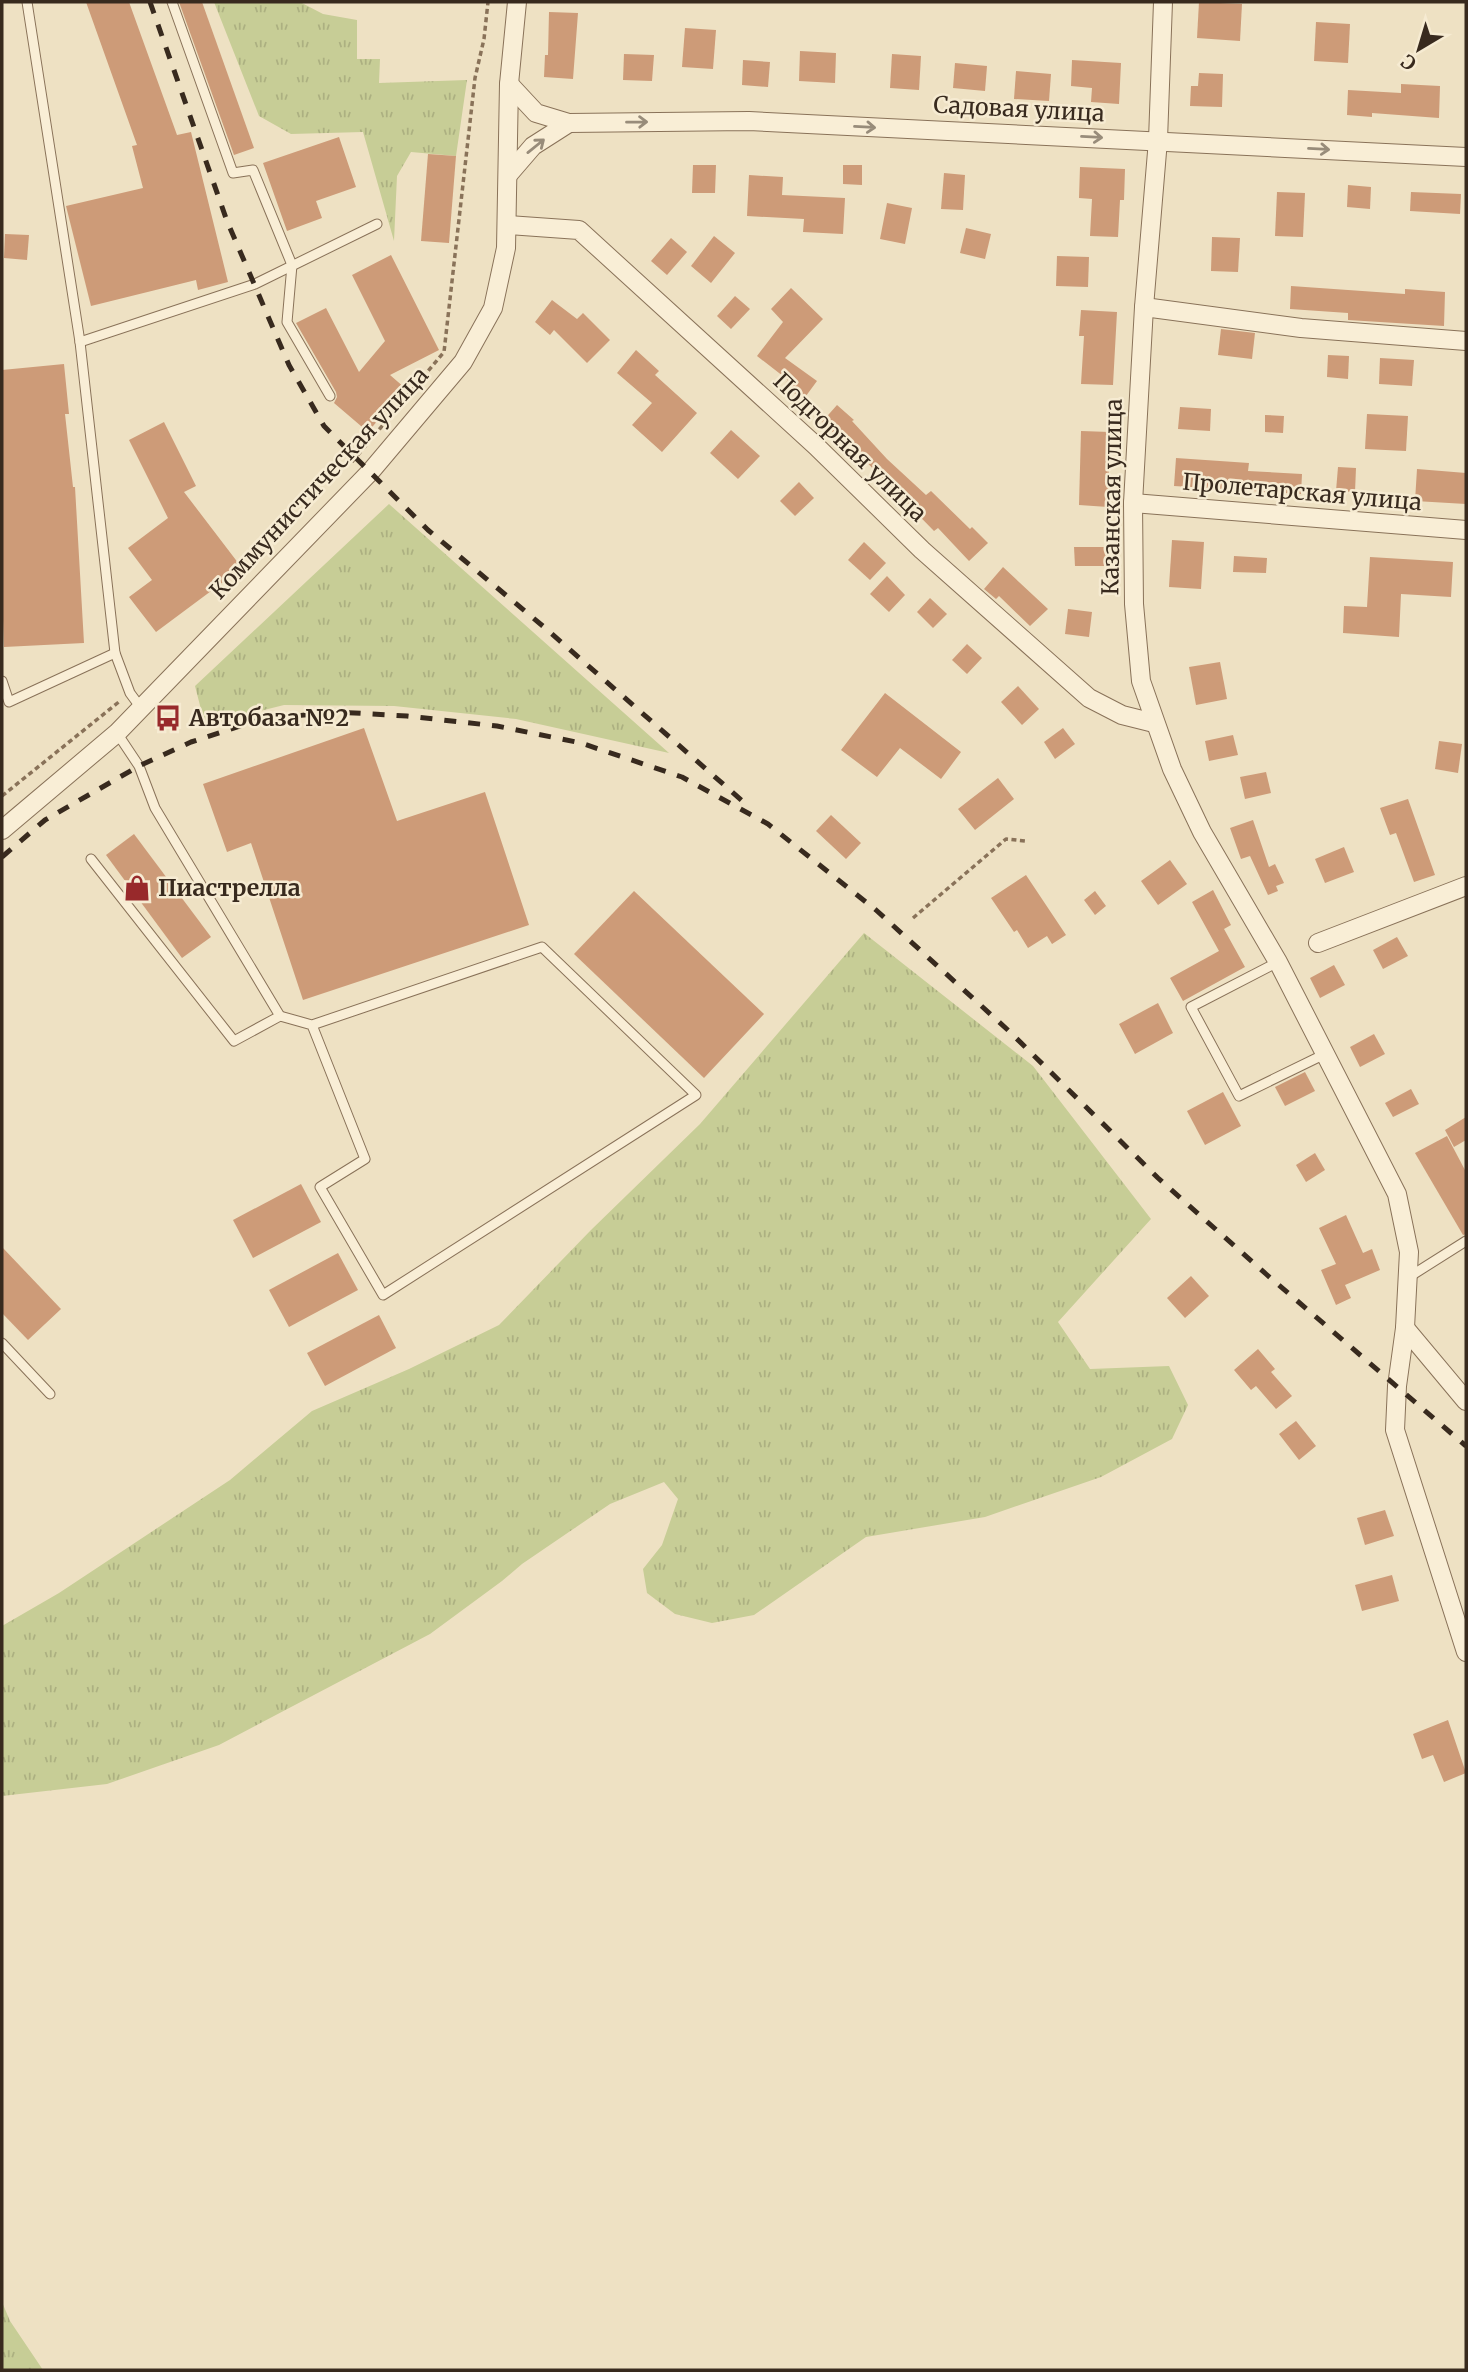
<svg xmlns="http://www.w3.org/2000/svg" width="1468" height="2372" viewBox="0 0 1468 2372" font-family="Merriweather,serif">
	<defs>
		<pattern id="grass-tufts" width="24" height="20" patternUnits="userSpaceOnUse" patternTransform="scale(1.75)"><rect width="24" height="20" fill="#c7cd96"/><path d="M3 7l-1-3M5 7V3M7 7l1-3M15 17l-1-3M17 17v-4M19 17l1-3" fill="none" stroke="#acb081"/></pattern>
	</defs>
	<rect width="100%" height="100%" fill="#eee1c3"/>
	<!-- grass -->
	<g fill="url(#grass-tufts)">
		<path d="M214,2H300L323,14L357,20V59H380L379,83L467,80L456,156L411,152L397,176L394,241L363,132L291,134L259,116Z"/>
		<path d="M389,504L669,753L516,719L394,706L284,705L205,725L195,686Z"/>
		<path d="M864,933L1033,1066L1151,1219L1058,1322L1090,1369L1169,1366L1188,1405L1172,1439L1101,1477L985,1517L866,1537L754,1615L712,1623L675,1614L647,1593L643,1569L662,1545L678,1499L664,1482L610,1504L522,1564L502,1581L430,1634L219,1745L107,1784L2,1796V1626L59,1593L230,1480L312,1411L409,1369L499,1325L591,1230L700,1124Z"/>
		<path d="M2,2302L10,2321L43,2370H2Z"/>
	</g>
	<!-- building -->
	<g fill="#cd9b78">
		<path d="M86,2H129L177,135L191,132L228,282L198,290L196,280L91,306L66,206L143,188L132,146L137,145Z"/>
		<path d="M179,2H202L254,148L234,155Z"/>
		<path d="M1199,2L1242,4L1240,41L1197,38Z"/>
		<path d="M549,12L578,13L573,79L544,77L545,55H548Z"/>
		<path d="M1316,22L1350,24L1348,63L1314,61Z"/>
		<path d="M685,28L716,30L713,69L682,67Z"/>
		<path d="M800,51L836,53L835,83L799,81Z"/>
		<path d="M624,54L654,55L652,81L623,80Z"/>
		<path d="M892,54L921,56L919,90L890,88Z"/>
		<path d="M743,60L770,62L768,87L742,85Z"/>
		<path d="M1072,60L1121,63L1119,104L1091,102L1092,88L1071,86Z"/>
		<path d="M955,63L987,66L985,91L953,88Z"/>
		<path d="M1016,71L1051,74L1049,101L1014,99Z"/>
		<path d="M1199,73L1223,74L1222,107L1190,106L1191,86H1198Z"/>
		<path d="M1401,84L1440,86L1439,118L1372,113V117L1347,115L1348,90L1401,93Z"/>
		<path d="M339,137L356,187L316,201L322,218L287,231L263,163Z"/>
		<path d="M428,154L456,156L449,243L421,241Z"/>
		<path d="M693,165H716L715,193H692Z"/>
		<path d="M843,165H862V185L843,184Z"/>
		<path d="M1080,167L1125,169L1124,200H1120L1118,237L1090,236L1092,199L1079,198Z"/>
		<path d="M944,173L965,175L963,210L941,209Z"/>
		<path d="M749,175L783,177L782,195L845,198L843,234L803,232L804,219L747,216Z"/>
		<path d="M1348,185L1371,187L1370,209L1347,207Z"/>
		<path d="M1277,192L1305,193L1303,237L1275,236Z"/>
		<path d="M1411,192L1461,194L1460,214L1410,211Z"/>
		<path d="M887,203L912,208L905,244L880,239Z"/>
		<path d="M966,228L991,234L985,259L960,253Z"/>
		<path d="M5,234L29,235L27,260L4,258Z"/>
		<path d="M714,236L735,253L711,283L691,266Z"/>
		<path d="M1212,237L1240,238L1238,272L1211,271Z"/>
		<path d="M671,238L687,252L667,275L651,261Z"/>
		<path d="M391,255L439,350L390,375L405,388L368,432L334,403L337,397L336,392L296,323L326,308L359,372L385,341L352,275Z"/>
		<path d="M1057,256L1089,257L1088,287L1056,286Z"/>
		<path d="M1291,286L1405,294V289L1445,292L1444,326L1348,320V313L1290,309Z"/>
		<path d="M791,288L823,319L785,358L817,381L803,400L784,385L788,380L757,356L783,322L771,309Z"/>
		<path d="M735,296L750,309L731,329L717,316Z"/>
		<path d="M552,300L577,319L583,313L610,340L587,363L554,330L550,335L535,322Z"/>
		<path d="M1081,310L1117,312L1113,385L1081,384L1084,336H1079Z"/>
		<path d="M1221,329L1255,333L1252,359L1218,355Z"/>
		<path d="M636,350L659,371L655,375L697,413L662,452L632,425L652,403L617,373Z"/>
		<path d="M1328,355L1349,356L1348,379L1327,377Z"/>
		<path d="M1380,358L1414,360L1412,386L1379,384Z"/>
		<path d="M64,364L69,414H65L73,487H75L84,643L4,647L2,592V370Z"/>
		<path d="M837,405L854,420L852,421L887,459L926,495L931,491L970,529L972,527L988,543L969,561L938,528L934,531L840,435L838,437L822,422Z"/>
		<path d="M1180,407L1211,409L1210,431L1178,429Z"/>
		<path d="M1367,414L1408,416L1406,451L1365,449Z"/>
		<path d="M1265,415L1284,416L1283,433L1265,432Z"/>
		<path d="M164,422L196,486L184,492L242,568L156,632L129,597L152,580L128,548L168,518L129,440Z"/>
		<path d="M731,430L760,456L738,479L710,453Z"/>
		<path d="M1081,431L1110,432L1108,507L1079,505Z"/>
		<path d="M1176,458L1249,463L1248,471L1302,474L1301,494L1174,486Z"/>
		<path d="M1338,467L1356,468L1355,492L1336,491Z"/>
		<path d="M1417,469L1466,473V504L1415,501Z"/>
		<path d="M799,482L814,498L795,516L780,501Z"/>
		<path d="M1172,540L1204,542L1201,589L1169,587Z"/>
		<path d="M864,542L886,563L870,580L848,560Z"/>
		<path d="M1074,547H1107V566H1075Z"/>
		<path d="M1234,556L1267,558L1266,573L1233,572Z"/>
		<path d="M1370,557L1453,562L1451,597L1401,594L1399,637L1343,633L1344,606L1367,607Z"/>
		<path d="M1003,567L1048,609L1030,626L999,596L996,599L984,589Z"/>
		<path d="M887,576L905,595L889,612L870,594Z"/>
		<path d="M930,598L947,614L933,628L917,612Z"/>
		<path d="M1068,609L1092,612L1089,637L1065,634Z"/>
		<path d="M967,644L982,658L967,674L952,660Z"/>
		<path d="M1220,662L1227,699L1196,705L1189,667Z"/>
		<path d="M1018,686L1039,709L1022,725L1001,702Z"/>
		<path d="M885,693L961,752L941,779L900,748L877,777L841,750Z"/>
		<path d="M364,728L397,821L485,792L529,925L303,1000L251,843L227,852L203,784Z"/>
		<path d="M1063,728L1075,744L1055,759L1044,742Z"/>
		<path d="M1233,735L1238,755L1209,761L1205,741Z"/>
		<path d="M1439,741L1462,744L1458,773L1435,769Z"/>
		<path d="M1266,772L1271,793L1245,799L1240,777Z"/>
		<path d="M998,778L1014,799L975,830L958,809Z"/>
		<path d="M1408,799L1435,875L1414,882L1396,833L1390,835L1380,808Z"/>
		<path d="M831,815L861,843L846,859L816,831Z"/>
		<path d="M1253,820L1269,867L1275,864L1284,883L1276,886L1278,891L1268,895L1250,856L1241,859L1230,828Z"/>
		<path d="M134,834L211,937L182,958L106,855Z"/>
		<path d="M1344,847L1354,872L1325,883L1315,859Z"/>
		<path d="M1170,860L1187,884L1158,905L1141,881Z"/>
		<path d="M1026,875L1066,935L1052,944L1047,936L1028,948L1017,930L1014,932L991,898Z"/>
		<path d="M1213,890L1231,925L1224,929L1245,967L1183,1001L1170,978L1219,951L1192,902Z"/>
		<path d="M634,891L764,1014L704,1078L574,954Z"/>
		<path d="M1095,891L1106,906L1095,915L1084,900Z"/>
		<path d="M1397,937L1408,956L1383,969L1373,950Z"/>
		<path d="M1334,965L1345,985L1320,998L1310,978Z"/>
		<path d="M1158,1003L1173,1033L1135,1054L1119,1024Z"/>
		<path d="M1374,1034L1385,1054L1360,1067L1350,1047Z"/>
		<path d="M1305,1072L1315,1091L1285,1106L1275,1087Z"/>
		<path d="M1411,1089L1419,1104L1393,1117L1385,1103Z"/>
		<path d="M1223,1092L1241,1126L1205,1145L1187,1111Z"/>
		<path d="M1466,1117V1140L1454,1147L1445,1130Z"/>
		<path d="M1447,1136L1466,1172V1234L1463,1235L1415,1153Z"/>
		<path d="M1315,1153L1325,1170L1306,1182L1296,1165Z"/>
		<path d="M301,1184L321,1222L253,1258L233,1220Z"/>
		<path d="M1346,1215L1363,1253L1372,1249L1380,1270L1345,1285L1351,1298L1336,1305L1321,1270L1336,1264L1319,1228Z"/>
		<path d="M2,1247L61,1309L28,1340L2,1313Z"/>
		<path d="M338,1253L358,1290L289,1327L269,1290Z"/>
		<path d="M1191,1276L1209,1296L1185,1318L1167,1298Z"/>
		<path d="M379,1315L396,1348L325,1386L307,1353Z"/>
		<path d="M1258,1349L1275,1369L1271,1372L1292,1396L1276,1409L1256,1386L1251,1390L1234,1370Z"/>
		<path d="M1296,1421L1316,1446L1299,1460L1279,1434Z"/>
		<path d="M1385,1510L1394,1536L1365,1545L1357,1518Z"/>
		<path d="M1392,1575L1399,1601L1362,1611L1355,1585Z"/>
		<path d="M1448,1720L1466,1773L1444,1782L1433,1755L1422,1759L1413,1734Z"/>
	</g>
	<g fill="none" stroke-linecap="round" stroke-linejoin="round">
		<!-- service casing -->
		<g stroke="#897259" stroke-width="11">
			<g id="service">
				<path d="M27,2L80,342L115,653L130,693L141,708"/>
				<path d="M172,2L233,173L253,170L292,265L287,322L330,396"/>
				<path d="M80,342L255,284L377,224"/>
				<path d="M2,681L9,702L115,653"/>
				<path d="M91,859L234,1041L280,1016L155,808L139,766L117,733"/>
				<path d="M1278,962L1191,1007L1239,1096L1325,1054"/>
				<path d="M280,1016L312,1025L542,947L696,1095L383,1295L320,1187L365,1159L312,1025"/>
				<path d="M1409,1277L1466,1241"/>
				<path d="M2,1343L50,1394"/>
			</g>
		</g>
		<!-- minor casing -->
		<g stroke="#897259" stroke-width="20">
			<g id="minor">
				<path d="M1163,2L1158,140L1144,307L1133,503L1134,604L1141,681L1172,769L1202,832L1278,962L1397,1194L1409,1252L1405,1328L1397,1386L1395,1430L1466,1652"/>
				<path d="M509,84L536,113L569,123L749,121L1466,157"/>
				<path d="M508,175L533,146L569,123"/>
				<path d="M508,225L579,230L816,446L922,550L1089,698L1122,715L1154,723"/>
				<path d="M1144,307L1301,328L1466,341"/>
				<path d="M1133,503L1466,530"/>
				<path d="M2,830L117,733L371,471L463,362L493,308L506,248L509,84L517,2"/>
				<path d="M1318,943L1466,886"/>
				<path d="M1405,1328L1466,1401"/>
			</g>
		</g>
		<!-- path -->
		<g stroke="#897259" stroke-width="3.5" stroke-dasharray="5 3.5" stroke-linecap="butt">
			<path d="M352,462L444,352L475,78L484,39L488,2"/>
			<path d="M2,796L120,701"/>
			<path d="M913,918L1006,839L1025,841"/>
		</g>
		<!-- service -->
		<use href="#service" stroke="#f9eed6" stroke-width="9"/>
		<!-- minor -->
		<use href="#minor" stroke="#f9eed6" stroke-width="18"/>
		<!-- rail -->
		<g stroke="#382a1e" stroke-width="5" stroke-dasharray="12 12" stroke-linecap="butt">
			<path d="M150,2L227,221L289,365L324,426L428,530L544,627L747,805"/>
			<path d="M2,857L45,820L139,766L191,742L262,719L337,712L407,716L497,726L581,743L682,777L768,824L876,910L1010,1032L1158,1178L1266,1274L1466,1446"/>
		</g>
	</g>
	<!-- one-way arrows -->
	<defs><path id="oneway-shaft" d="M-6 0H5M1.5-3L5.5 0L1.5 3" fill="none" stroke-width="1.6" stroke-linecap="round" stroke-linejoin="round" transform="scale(1.75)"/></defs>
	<g stroke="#988c7a">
		<use href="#oneway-shaft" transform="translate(637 122) rotate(-1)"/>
		<use href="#oneway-shaft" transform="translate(865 127) rotate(3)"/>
		<use href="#oneway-shaft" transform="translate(1092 137) rotate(3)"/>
		<use href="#oneway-shaft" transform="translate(536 146) rotate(-39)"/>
		<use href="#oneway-shaft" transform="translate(1319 149) rotate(3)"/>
	</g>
	<!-- icons -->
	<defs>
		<g id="bus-bare" transform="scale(2.1)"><path d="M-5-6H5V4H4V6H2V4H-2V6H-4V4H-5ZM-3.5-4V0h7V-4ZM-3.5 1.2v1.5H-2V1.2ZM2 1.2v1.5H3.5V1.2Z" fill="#98292b" stroke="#f6ebd2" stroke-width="2.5" paint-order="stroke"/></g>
		<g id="shop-bare" transform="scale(2.1)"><path d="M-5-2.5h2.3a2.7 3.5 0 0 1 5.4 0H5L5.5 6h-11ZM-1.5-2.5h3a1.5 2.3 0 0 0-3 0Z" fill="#98292b" stroke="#f6ebd2" stroke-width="2.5" paint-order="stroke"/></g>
	</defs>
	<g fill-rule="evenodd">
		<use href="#bus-bare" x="168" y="718"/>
		<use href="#shop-bare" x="137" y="888"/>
	</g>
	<g text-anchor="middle" stroke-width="5" stroke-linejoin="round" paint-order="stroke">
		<!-- street labels -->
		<g font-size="23" fill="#382a1e" stroke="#f6ebd2">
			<text transform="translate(1019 109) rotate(3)" y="8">Садовая улица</text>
			<text transform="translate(850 447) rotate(44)" y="8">Подгорная улица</text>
			<text transform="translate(319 483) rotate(-47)" y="8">Коммунистическая улица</text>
			<text transform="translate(1302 492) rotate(5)" y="8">Пролетарская улица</text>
			<text transform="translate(1112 497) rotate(-89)" y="8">Казанская улица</text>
		</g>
		<!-- poi labels -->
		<g font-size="23" font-weight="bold" fill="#382a1e" stroke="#f6ebd2" text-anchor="start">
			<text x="189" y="726">Автобаза №2</text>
			<text x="158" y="896">Пиастрелла</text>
		</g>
	</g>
	<!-- border -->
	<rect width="1468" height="2372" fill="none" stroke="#382a1e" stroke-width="7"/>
	<!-- north arrow -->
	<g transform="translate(1419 49) rotate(218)" stroke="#f6ebd2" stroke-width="5" paint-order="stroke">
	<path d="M0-5L12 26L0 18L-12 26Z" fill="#382a1e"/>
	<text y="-10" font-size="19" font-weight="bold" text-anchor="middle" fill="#382a1e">С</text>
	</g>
</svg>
